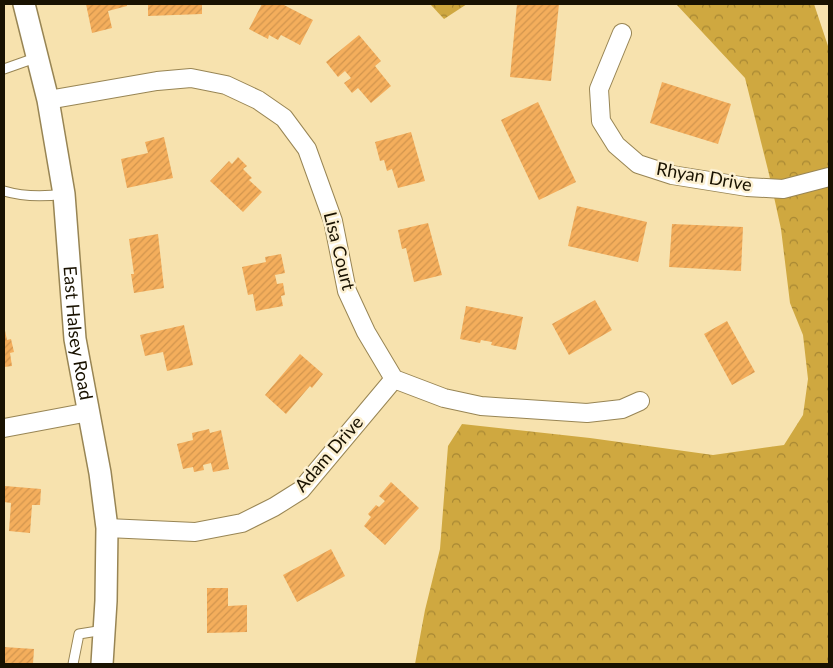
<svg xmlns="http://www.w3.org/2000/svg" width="833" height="668" viewBox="0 0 833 668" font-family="Lato,sans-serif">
	<defs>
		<pattern id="forest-crowns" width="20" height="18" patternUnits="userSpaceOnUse" patternTransform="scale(1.25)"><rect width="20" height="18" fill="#cfa840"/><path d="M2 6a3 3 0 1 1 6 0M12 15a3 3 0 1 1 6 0" fill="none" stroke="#a78733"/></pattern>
		<pattern id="building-hatch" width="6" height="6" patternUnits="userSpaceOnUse" patternTransform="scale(1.25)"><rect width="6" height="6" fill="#f4ae5c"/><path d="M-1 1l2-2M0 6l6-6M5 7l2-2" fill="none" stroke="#d1954e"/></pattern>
	</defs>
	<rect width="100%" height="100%" fill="#f7e2ae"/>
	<!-- forest -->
	<g fill="url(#forest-crowns)">
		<path d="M430,4H467L444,19Z"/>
		<path d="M676,4H814L829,49V664H415L425,610L440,549L448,446L462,424L590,438L713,455L784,445L803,415L808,379L803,335L790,303L781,229L769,174L745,78Z"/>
	</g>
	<!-- building -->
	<g fill="url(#building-hatch)">
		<path d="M86,4H127V6L108,11L112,28L92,33Z"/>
		<path d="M148,4H202V14L148,16Z"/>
		<path d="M262,4H282L313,20L300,45L281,35L278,40L269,35L268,39L249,29Z"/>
		<path d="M517,4H559L551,81L510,77Z"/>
		<path d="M359,35L381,61L375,66L391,86L371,103L358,88L352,93L344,83L351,78L345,71L338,77L326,62Z"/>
		<path d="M662,82L731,104L718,144L650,123Z"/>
		<path d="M538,102L576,182L539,200L501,120Z"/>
		<path d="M411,132L425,181L398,188L392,169L387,171L384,160L380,161L375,142Z"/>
		<path d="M164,137L173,178L127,188L121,159L148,153L145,142Z"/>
		<path d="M238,157L247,166L243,169L252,178L249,180L262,192L243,212L210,181L229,161L232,164Z"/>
		<path d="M577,206L647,222L638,262L568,246Z"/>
		<path d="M428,223L442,275L414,282L406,248L402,249L398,230Z"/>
		<path d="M672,224L743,227L741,271L669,267Z"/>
		<path d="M158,234L164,288L134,293L131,274H134L129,239Z"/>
		<path d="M281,254L285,273L275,275L277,284L283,283L285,295L281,296L283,306L256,311L253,294L248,295L242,267L266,262L265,257Z"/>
		<path d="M595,300L612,330L569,355L552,324Z"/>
		<path d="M466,306L523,317L516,350L491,345L492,342L481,340L480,343L460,339Z"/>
		<path d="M727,321L755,372L732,385L704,334Z"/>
		<path d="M184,325L193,365L167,371L163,352L145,356L140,335Z"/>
		<path d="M4,326L7,340L11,339L14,352L10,353L12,366L4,367Z"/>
		<path d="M300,354L323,374L312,388L310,386L286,414L265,395Z"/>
		<path d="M209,429L210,433L221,430L229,469L213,472L211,463L203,465L204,470L194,472L193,467L183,469L177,444L193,440L192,433Z"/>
		<path d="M391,482L419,508L385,545L364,526L371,517L368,514L376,505L379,507L385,501L379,496Z"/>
		<path d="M5,486L41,489L40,505H32L30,533L9,531L11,503L4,502Z"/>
		<path d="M331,549L345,576L297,602L283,575Z"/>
		<path d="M207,588H228V606L247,605V632L207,633Z"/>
		<path d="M4,647L34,649L33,664H4Z"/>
	</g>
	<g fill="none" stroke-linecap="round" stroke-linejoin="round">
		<!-- service casing -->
		<g stroke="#988554" stroke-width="11">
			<g id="service">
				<path d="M4,69L38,57"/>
				<path d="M4,191C24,197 43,197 64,194"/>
				<path d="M73,664L79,634L104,630"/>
			</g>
		</g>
		<!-- minor casing -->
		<g stroke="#988554" stroke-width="20">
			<g id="minor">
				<path d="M622,33L599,89L601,121L616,145L638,164L672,175L747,187L783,189L829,177"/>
				<path d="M48,100L157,81L191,78L226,85L258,100L284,118L307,149L333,221L347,291L366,332L394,379L444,398L481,406L587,413L622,409L640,401"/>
				<path d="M4,428L89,412"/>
				<path d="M107,528L195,532L242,523L274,507L301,490L394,379"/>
			</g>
		</g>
		<!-- tertiary casing -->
		<g stroke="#988554" stroke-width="24">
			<g id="tertiary">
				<path id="s1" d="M24,4L48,100L64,194L75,339L100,473L107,528L106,601L102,664"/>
			</g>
		</g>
		<!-- service -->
		<use href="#service" stroke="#fff" stroke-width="9"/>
		<!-- minor -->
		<use href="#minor" stroke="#fff" stroke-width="18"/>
		<!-- tertiary -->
		<use href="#tertiary" stroke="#fff" stroke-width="21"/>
	</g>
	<g text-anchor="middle" stroke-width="5" stroke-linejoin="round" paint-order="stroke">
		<!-- street labels -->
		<g font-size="18" fill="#191201" stroke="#fcf0d1">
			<text transform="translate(704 177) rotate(10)" y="6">Rhyan Drive</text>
			<text transform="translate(339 251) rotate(76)" y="6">Lisa Court</text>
			<text dy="6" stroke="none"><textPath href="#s1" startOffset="334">East Halsey Road</textPath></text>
			<text transform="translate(329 454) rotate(-49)" y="6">Adam Drive</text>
		</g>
	</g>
	<!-- border -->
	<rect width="833" height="668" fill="none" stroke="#191201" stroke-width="10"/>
</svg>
